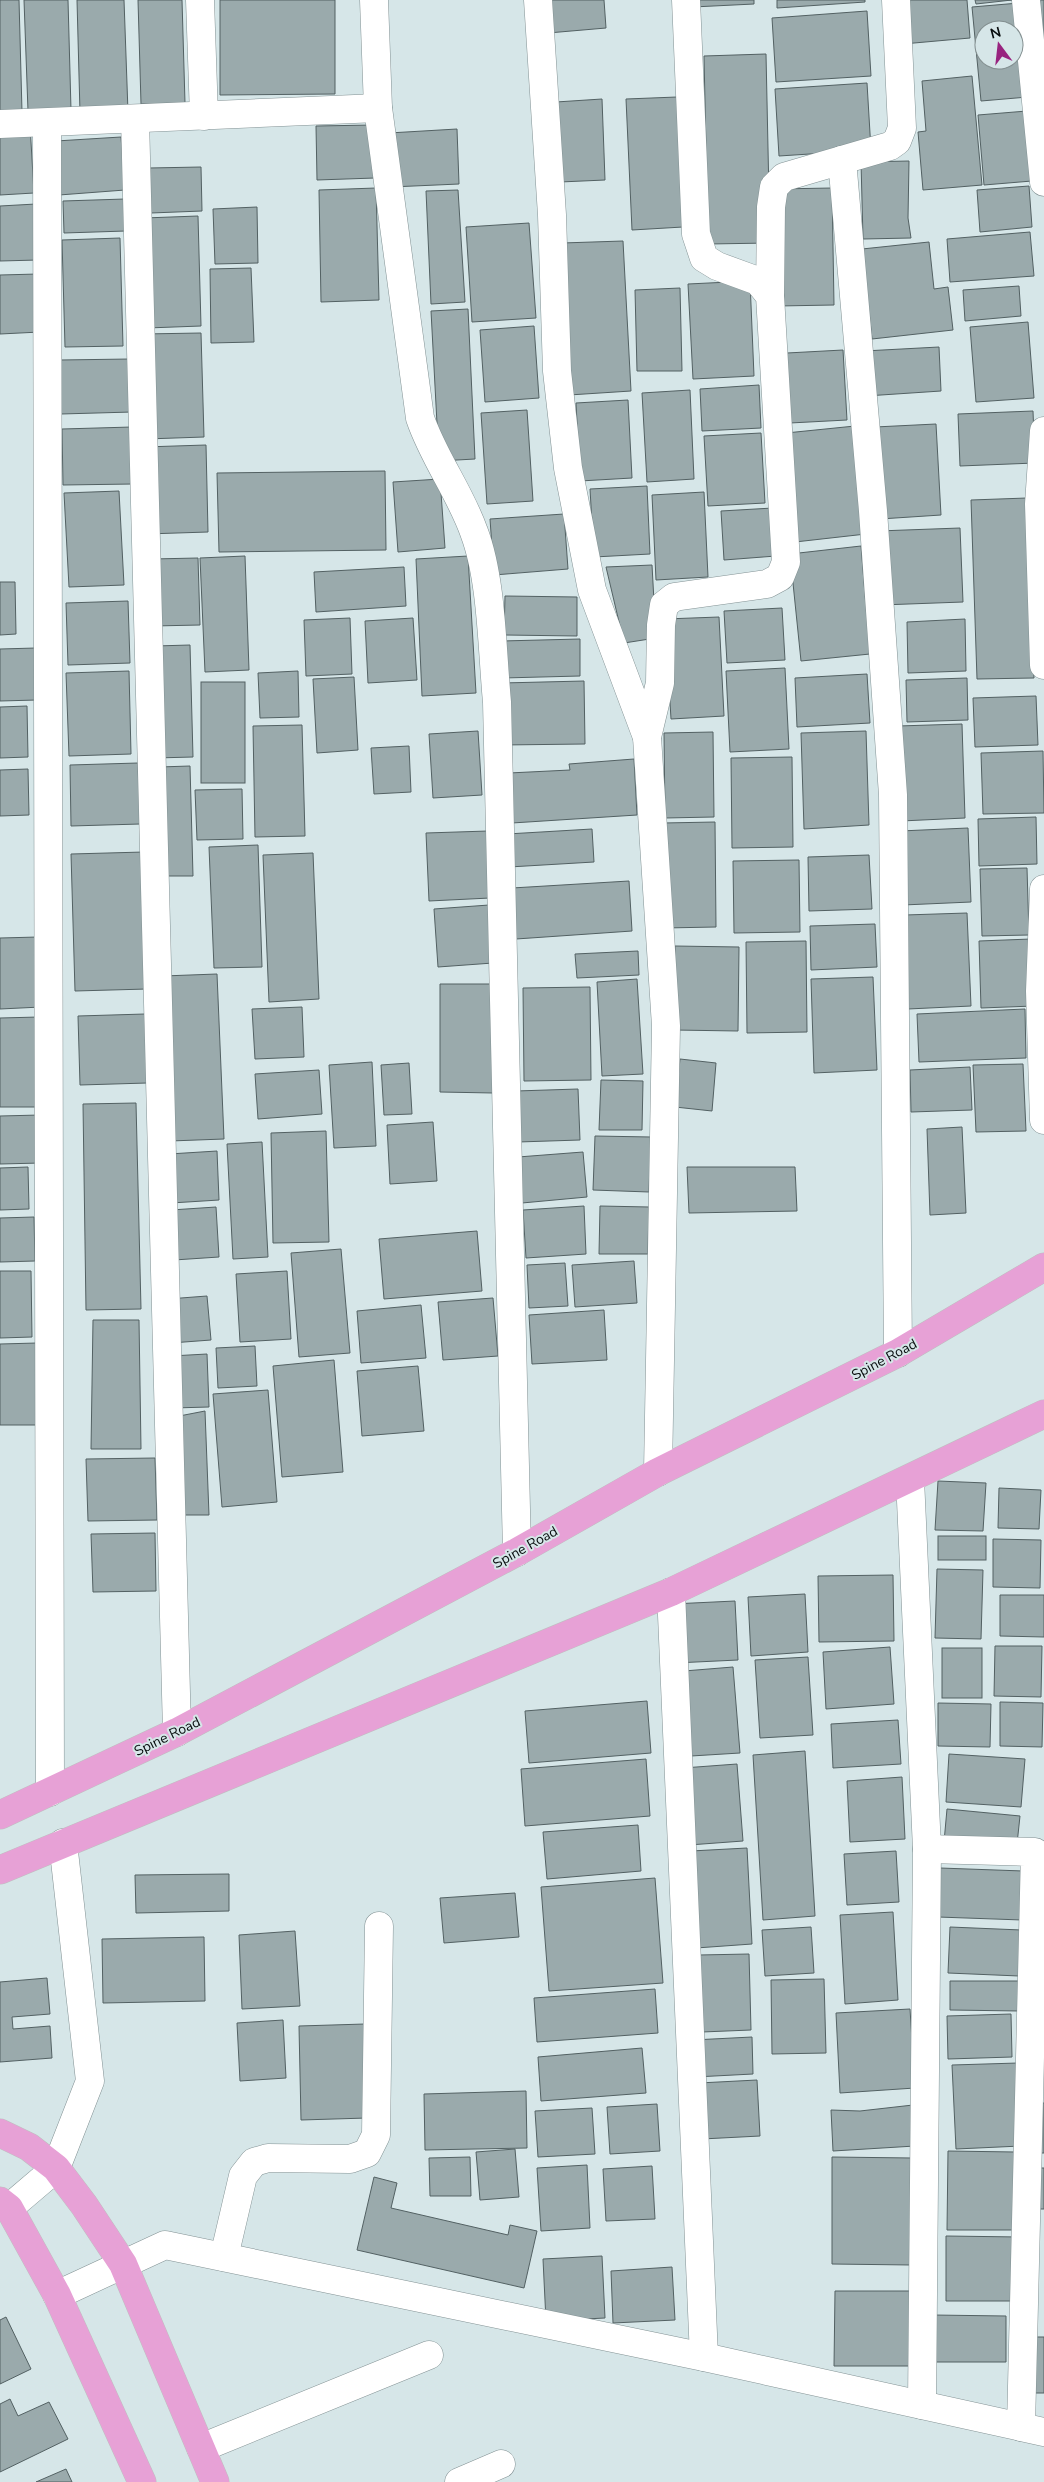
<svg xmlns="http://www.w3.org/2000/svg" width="1044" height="2482" viewBox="0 0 1044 2482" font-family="'Nunito Sans',sans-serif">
	<rect width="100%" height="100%" fill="#d6e6e8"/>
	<!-- building -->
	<g fill="#9aaaac" stroke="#536163" fill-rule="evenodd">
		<path d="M0,0H19L22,112H0Z"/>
		<path d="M24,0H68L71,110L28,111Z"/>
		<path d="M77,0H124L128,112L80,113Z"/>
		<path d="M138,0H182L185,103L141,104Z"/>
		<path d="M220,0H335V94L220,95Z"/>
		<path d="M545,0H604L606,28L548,33Z"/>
		<path d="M692,0H754V4L693,7Z"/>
		<path d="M777,0H865V2L777,8Z"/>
		<path d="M899,0H967L970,38L903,44Z"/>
		<path d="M975,0H1012L976,4Z"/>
		<path d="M1040,0H1044V71Z"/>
		<path d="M1019,3L1028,97L981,101L972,7ZM984,30H1014V60H984Z"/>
		<path d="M867,11L871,76L776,82L772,18Z"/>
		<path d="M766,54L770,243L708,244L704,56Z"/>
		<path d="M972,76L982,185L923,190L918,132L926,131L922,81Z"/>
		<path d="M867,83L871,150L779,156L775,89Z"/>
		<path d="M677,97L683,227L632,230L626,99Z"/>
		<path d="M602,99L605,180L560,182L556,102Z"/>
		<path d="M1027,111L1032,181L984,185L978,115Z"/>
		<path d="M30,125L34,193L0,195V127Z"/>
		<path d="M373,125L375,178L317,180L316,126Z"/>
		<path d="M457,129L459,184L391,187L389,133Z"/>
		<path d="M121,137L125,190L59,195L56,141Z"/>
		<path d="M909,161L908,218L911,238L863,239L861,162Z"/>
		<path d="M201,167L202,211L151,213L149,168Z"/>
		<path d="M1029,186L1032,227L980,232L977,190Z"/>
		<path d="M376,188L379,300L321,302L319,190Z"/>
		<path d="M832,188L834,305L778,306L776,189Z"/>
		<path d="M458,190L465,302L431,304L426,191Z"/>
		<path d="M125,199L126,231L64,233L63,201Z"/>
		<path d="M36,204L38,260L0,261V206Z"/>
		<path d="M257,207L258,263L215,264L213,209Z"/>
		<path d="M198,216L201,326L147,328L144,218Z"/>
		<path d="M529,223L536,318L472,322L466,227Z"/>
		<path d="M1030,232L1034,276L950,282L947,239Z"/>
		<path d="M120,238L123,346L65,347L62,240Z"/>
		<path d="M623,241L631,391L569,395L562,243Z"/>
		<path d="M929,242L934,289L948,287L953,330L872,339L862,249Z"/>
		<path d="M251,268L254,342L211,343L210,269Z"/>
		<path d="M38,274L40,332L0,334V275Z"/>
		<path d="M750,281L754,376L693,379L688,284Z"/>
		<path d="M1019,286L1021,316L965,321L963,290Z"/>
		<path d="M680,288L682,371H637L635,290Z"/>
		<path d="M468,309L475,459L439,461L431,311Z"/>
		<path d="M1028,322L1034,398L976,402L970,327Z"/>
		<path d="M534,326L539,398L485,402L480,330Z"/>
		<path d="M201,333L204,437L146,439L143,334Z"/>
		<path d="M939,347L941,391L866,396L864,351Z"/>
		<path d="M843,350L847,420L790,423L787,353Z"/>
		<path d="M130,359L132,412L61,414L60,360Z"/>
		<path d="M759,385L761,428L702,431L700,389Z"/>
		<path d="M690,390L694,479L647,482L642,393Z"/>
		<path d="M628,400L632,478L580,481L576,403Z"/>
		<path d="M527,410L533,501L487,504L481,413Z"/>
		<path d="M1033,411L1035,463L960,466L958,414Z"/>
		<path d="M936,424L941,515L880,519L875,427Z"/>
		<path d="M855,426L866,534L795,542L786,433Z"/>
		<path d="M132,427L133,484L63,485L62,429Z"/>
		<path d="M761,433L765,503L708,506L704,436Z"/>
		<path d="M206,445L208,532L146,534L144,447Z"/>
		<path d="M385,471L386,550L219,552L217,473Z"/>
		<path d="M440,479L445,548L398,552L393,482Z"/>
		<path d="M647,486L650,554L594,557L590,489Z"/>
		<path d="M119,491L124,585L69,587L64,493Z"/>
		<path d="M704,492L708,577L656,580L652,495Z"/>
		<path d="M1027,498L1034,678L977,679L971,500Z"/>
		<path d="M773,508L776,556L724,560L721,511Z"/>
		<path d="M564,514L568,569L494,575L490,519Z"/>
		<path d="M960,528L963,602L881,605L878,531Z"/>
		<path d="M861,546L870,654L801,661L790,554Z"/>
		<path d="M245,556L249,670L205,672L200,558Z"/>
		<path d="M468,556L476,693L422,696L416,559Z"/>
		<path d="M198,558L200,625L153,626L152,559Z"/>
		<path d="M652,565L656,638L624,643L606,567Z"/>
		<path d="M404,567L406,606L316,612L314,572Z"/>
		<path d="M0,582H15L16,634L0,635Z"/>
		<path d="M505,596L577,597V636L504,635Z"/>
		<path d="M128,601L130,663L68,665L66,603Z"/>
		<path d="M782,608L785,660L727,663L724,611Z"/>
		<path d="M719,617L724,716L671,719L665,619Z"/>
		<path d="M350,618L352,674L306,676L304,620Z"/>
		<path d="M413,618L417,680L368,683L365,621Z"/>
		<path d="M965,619L966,671L908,673L907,622Z"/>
		<path d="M580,639V676L503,678L502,641Z"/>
		<path d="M190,645L193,757L155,758V646Z"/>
		<path d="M36,648L37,700L0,701V649Z"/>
		<path d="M785,668L789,749L730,752L726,671Z"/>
		<path d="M129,671L131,754L69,756L66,673Z"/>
		<path d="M298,671L299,717L260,718L258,673Z"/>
		<path d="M867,674L870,723L797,727L795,678Z"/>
		<path d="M354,677L358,750L317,753L313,679Z"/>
		<path d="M967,678L968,720L907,722L906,680Z"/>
		<path d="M584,681L585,744L503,745L502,683Z"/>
		<rect x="201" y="682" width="44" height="101"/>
		<path d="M1036,696L1038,745L975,747L973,698Z"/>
		<path d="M27,706L28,757L0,758V707Z"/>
		<path d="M962,724L965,818L901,821L898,726Z"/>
		<path d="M302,725L305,836L255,837L253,726Z"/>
		<path d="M478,731L482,795L433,798L429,734Z"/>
		<path d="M866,731L869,825L804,829L801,733Z"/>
		<path d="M713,732L714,817L665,818L664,733Z"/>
		<path d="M409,746L411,792L374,794L371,748Z"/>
		<path d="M1043,751L1044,813L983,814L981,753Z"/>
		<path d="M792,757L793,847L732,848L731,758Z"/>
		<path d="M634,759L637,815L512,823L509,773L570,770L569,764Z"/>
		<path d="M138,763L140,824L71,826L70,765Z"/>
		<path d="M190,766L193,876H160L159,767Z"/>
		<path d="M28,769L29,815L0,816V770Z"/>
		<path d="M242,789L243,839L197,840L195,790Z"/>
		<path d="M1036,817L1037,864L979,866L978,819Z"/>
		<path d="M715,822L716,927L664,928L663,823Z"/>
		<path d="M968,828L971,902L903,905L900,831Z"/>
		<path d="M592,829L594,862L509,867L507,834Z"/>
		<path d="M488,831L490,898L429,901L426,833Z"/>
		<path d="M258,845L262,967L214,968L209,847Z"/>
		<path d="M144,852L147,989L75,991L71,854Z"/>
		<path d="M313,853L319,999L269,1002L263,855Z"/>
		<path d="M869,855L872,909L809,911L808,857Z"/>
		<path d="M799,860L800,932L734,933L733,861Z"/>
		<path d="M1027,868L1029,935L982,936L980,869Z"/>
		<path d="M629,881L632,931L516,939L512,888Z"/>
		<path d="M489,905L493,963L438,967L434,909Z"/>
		<path d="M967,913L971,1006L908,1009L905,915Z"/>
		<path d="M875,924L877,967L811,970L810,926Z"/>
		<path d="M38,937L41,1007L0,1009V938Z"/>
		<path d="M1031,939L1034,1006L981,1008L979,941Z"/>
		<path d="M806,941L807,1032L747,1033L746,942Z"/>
		<path d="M675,946L739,947L738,1031L674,1030Z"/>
		<path d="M638,951L639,975L577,978L575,954Z"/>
		<path d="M217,974L224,1139L170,1141L163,976Z"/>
		<path d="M873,977L877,1070L814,1073L811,979Z"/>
		<path d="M637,979L643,1074L602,1076L597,982Z"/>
		<path d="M440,984H493V1093L440,1092Z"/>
		<path d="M590,987L591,1080L524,1081L523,988Z"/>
		<path d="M302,1007L304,1057L255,1059L252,1009Z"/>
		<path d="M1025,1009L1026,1058L919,1062L917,1014Z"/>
		<path d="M145,1014L147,1083L80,1085L78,1016Z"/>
		<path d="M39,1017L41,1107H0V1018Z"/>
		<path d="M680,1059L716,1063L712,1111L675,1107Z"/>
		<path d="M372,1062L376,1146L334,1148L329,1065Z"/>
		<path d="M409,1063L412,1114L384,1115L381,1065Z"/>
		<path d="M1023,1064L1026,1131L976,1132L973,1065Z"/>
		<path d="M970,1067L972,1110L911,1112L910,1070Z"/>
		<path d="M319,1070L322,1114L258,1119L255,1074Z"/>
		<path d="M601,1080L643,1081L642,1130H599Z"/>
		<path d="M578,1089L580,1140L518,1142L516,1091Z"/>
		<path d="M136,1103L141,1309L86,1310L83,1104Z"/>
		<path d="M40,1115L41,1163L0,1164V1116Z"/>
		<path d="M433,1122L437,1181L390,1184L387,1125Z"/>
		<path d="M962,1127L966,1213L930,1215L927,1129Z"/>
		<path d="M326,1131L329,1242L273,1243L271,1133Z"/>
		<path d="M595,1136L651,1137L649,1192L593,1190Z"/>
		<path d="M262,1142L268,1257L233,1259L227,1144Z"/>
		<path d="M217,1151L219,1200L171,1203L169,1154Z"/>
		<path d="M583,1152L587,1197L522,1203L518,1157Z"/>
		<path d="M28,1167L29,1209L0,1210V1168Z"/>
		<path d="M687,1167H795L797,1211L689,1213Z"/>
		<path d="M584,1206L586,1254L526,1258L523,1210Z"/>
		<path d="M600,1206L649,1207L648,1254H599Z"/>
		<path d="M216,1207L219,1257L174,1260L171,1210Z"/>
		<path d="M34,1217L35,1261L0,1262V1218Z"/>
		<path d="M477,1231L482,1291L384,1299L379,1239Z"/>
		<path d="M341,1249L350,1353L299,1357L291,1253Z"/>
		<path d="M634,1261L637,1303L575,1307L572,1265Z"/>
		<path d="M565,1263L568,1306L529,1308L527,1265Z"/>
		<path d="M0,1271H31L32,1337L0,1338Z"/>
		<path d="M287,1271L291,1339L240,1342L236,1274Z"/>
		<path d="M207,1296L211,1340L171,1343L168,1299Z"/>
		<path d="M493,1298L498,1356L443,1360L438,1302Z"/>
		<path d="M421,1305L426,1358L361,1363L357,1311Z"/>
		<path d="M604,1310L607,1360L532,1364L529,1315Z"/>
		<path d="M93,1320H139L141,1449H91Z"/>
		<path d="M37,1343L39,1425H0V1344Z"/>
		<path d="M255,1346L257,1386L218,1388L216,1348Z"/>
		<path d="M207,1354L209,1407L173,1408L171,1356Z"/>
		<path d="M334,1360L343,1472L282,1477L273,1366Z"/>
		<path d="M418,1366L424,1431L362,1436L357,1371Z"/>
		<path d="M268,1390L277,1502L222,1507L213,1394Z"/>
		<path d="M205,1411L209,1515H173L169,1418Z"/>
		<path d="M155,1458L157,1520L88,1521L86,1459Z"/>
		<path d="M938,1481L986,1483L983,1531L935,1530Z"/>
		<path d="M999,1488L1041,1490L1039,1529L998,1528Z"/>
		<path d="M155,1533L156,1591L93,1592L91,1534Z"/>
		<rect x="938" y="1536" width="48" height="24"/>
		<path d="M993,1539L1041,1540L1040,1588L993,1587Z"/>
		<path d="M937,1569L983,1570L981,1639L935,1638Z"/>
		<path d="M893,1575L894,1641L819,1642L818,1576Z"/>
		<path d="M805,1594L808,1652L751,1656L748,1597Z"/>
		<path d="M1000,1595H1044V1637L1000,1636Z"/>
		<path d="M735,1601L738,1660L675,1663L672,1604Z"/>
		<path d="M995,1646H1042L1041,1697L994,1696Z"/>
		<path d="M890,1647L894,1704L826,1709L823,1652Z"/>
		<rect x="942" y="1648" width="40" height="50"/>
		<path d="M808,1657L813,1735L760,1738L755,1660Z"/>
		<path d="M733,1667L740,1753L691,1756L684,1671Z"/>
		<path d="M647,1701L651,1753L529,1763L525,1711Z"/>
		<path d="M1000,1702L1043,1703L1042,1747L1000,1746Z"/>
		<path d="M938,1703L991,1704L990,1747L938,1746Z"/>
		<path d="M898,1720L901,1764L833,1768L831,1724Z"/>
		<path d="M805,1751L815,1916L763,1920L753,1755Z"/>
		<path d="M949,1754L1025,1759L1021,1807L946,1802Z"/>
		<path d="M646,1759L650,1816L525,1826L521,1769Z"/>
		<path d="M737,1764L743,1841L689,1845L683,1768Z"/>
		<path d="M902,1777L905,1839L850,1842L847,1781Z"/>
		<path d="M947,1809L1020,1816L1017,1844L944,1842Z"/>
		<path d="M638,1825L641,1871L547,1879L543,1832Z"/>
		<path d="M747,1848L752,1944L696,1948L691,1851Z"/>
		<path d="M896,1851L899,1902L847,1905L844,1854Z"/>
		<path d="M940,1868L1023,1871L1022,1920L938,1917Z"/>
		<path d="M229,1874V1911L136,1913L135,1875Z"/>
		<path d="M655,1878L663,1983L549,1991L541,1887Z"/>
		<path d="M515,1893L519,1937L444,1943L440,1898Z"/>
		<path d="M893,1912L898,2000L845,2004L840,1915Z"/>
		<path d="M811,1927L814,1973L765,1976L762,1930Z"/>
		<path d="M950,1927L1021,1930L1019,1976L948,1973Z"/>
		<path d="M295,1931L300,2006L242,2009L239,1935Z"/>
		<path d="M204,1937L205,2001L103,2003L102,1939Z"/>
		<path d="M749,1954L751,2030L702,2032L699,1955Z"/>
		<path d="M47,1978L50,2014L12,2017L13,2029L50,2026L52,2058L0,2062V1982Z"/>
		<path d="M824,1979L826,2053L772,2054L771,1980Z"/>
		<path d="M950,1981H1019V2011L950,2010Z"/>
		<path d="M655,1989L658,2033L537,2042L534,1998Z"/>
		<path d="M910,2009L915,2088L840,2093L836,2013Z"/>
		<path d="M1011,2014L1012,2057L948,2059L947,2016Z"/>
		<path d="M283,2020L286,2078L240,2081L237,2023Z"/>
		<path d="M365,2024L367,2118L301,2120L299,2026Z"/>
		<path d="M752,2037L753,2074L695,2077L693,2040Z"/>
		<path d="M642,2048L646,2093L541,2101L538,2057Z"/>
		<path d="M1018,2063L1021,2146L956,2149L952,2065Z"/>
		<path d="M757,2080L760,2136L702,2139L699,2083Z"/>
		<path d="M526,2091L527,2148L425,2150L424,2094Z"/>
		<path d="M1041,2103H1044V2153H1040Z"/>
		<path d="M657,2104L660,2151L610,2154L607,2107Z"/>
		<path d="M913,2105L915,2146L833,2151L831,2110L860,2111Z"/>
		<path d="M592,2108L595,2154L538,2157L535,2111Z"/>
		<path d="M515,2149L519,2197L480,2200L476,2152Z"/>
		<path d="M948,2151L1015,2152V2230H947Z"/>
		<path d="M470,2157L471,2196H430L429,2158Z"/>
		<path d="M832,2157L912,2158L911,2265L832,2264Z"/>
		<path d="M587,2165L590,2228L541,2231L537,2168Z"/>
		<path d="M652,2166L655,2219L606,2221L603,2169Z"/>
		<path d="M1030,2168H1044V2209H1029Z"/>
		<path d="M374,2177L397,2183L391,2208L508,2235L510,2225L537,2231L524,2288L357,2250Z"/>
		<path d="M946,2236L1020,2237L1019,2301H946Z"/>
		<path d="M602,2256L605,2318L546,2321L543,2259Z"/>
		<path d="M672,2267L675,2320L613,2323L611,2271Z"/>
		<path d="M835,2291H910V2366H834Z"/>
		<path d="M933,2315L1006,2316V2362H932Z"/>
		<path d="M6,2317L31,2369L0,2384V2320Z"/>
		<path d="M1028,2337H1044V2393H1027Z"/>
		<path d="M10,2399L18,2416L49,2402L68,2439L0,2472V2404Z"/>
		<path d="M66,2469L72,2482H36Z"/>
	</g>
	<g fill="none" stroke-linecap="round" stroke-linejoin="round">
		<!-- minor casing -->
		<g stroke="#839294" stroke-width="29">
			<g id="minor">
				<path d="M200,0L204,116"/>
				<path d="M374,0L378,108L420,418C434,459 460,492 474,532C492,579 492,651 497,702L517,1552"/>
				<path d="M538,0L552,215L557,371L568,468L592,590L647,737L666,1026L658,1472"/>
				<path d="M1026,0L1044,182"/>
				<path d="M135,119L177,1732"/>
				<path d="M47,123L50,1792"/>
				<path d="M0,124L378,108"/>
				<path d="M842,160L873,511L893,795L898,1353"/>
				<path d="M770,296L771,207L774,187L784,177L890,146L897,141L902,128L896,0"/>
				<path d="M1044,431L1039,504L1044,665"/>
				<path d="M647,737L660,683L661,625L664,605L674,597L767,584L780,577L786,562L770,296L758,281L717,266L704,258L696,234L686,0"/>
				<path d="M1044,889L1040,991L1044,1120"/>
				<path d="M910,1479L927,1849L922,2405"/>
				<path d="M671,1592L704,2357"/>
				<path d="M927,1849L1035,1852L1021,2427"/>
				<path d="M9,2208L56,2168L90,2081L63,1843"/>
				<path d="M224,2257L243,2176L254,2162L268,2158L350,2159L367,2153L376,2135L379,1926"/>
				<path d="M57,2295L165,2245L704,2357L1044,2432"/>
				<path d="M201,2448L429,2355"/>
				<path d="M459,2482L501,2464"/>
			</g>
		</g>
		<!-- major casing -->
		<g stroke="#bfc0c0" stroke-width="29">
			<g id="major">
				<path d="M0,1815L177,1732L517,1552L658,1472L898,1353L1044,1267"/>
				<path d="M0,1870L671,1592L1044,1414"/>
				<path d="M0,2133L29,2147L56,2168L84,2205L123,2264L215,2482"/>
				<path d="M0,2201L9,2208L57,2295L142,2482"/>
			</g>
		</g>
		<!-- minor -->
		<use href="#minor" stroke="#fff" stroke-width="28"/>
		<!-- major -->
		<use href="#major" stroke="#e7a1d6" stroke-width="28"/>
	</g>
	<g text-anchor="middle" stroke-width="4" stroke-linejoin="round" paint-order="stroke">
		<!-- street labels -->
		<g font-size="14" fill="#070c0d" stroke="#d6e6e8">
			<text transform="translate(884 1359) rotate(-28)" y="5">Spine Road</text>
			<text transform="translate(525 1547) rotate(-29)" y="5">Spine Road</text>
			<text transform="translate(167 1736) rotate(-26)" y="5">Spine Road</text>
		</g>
	</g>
	<!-- north arrow -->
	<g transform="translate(999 45) rotate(345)"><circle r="24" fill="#d6e6e8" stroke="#838f90"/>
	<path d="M0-4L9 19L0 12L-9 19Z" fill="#98237f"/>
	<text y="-8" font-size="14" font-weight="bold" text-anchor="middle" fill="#070c0d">N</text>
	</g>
</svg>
